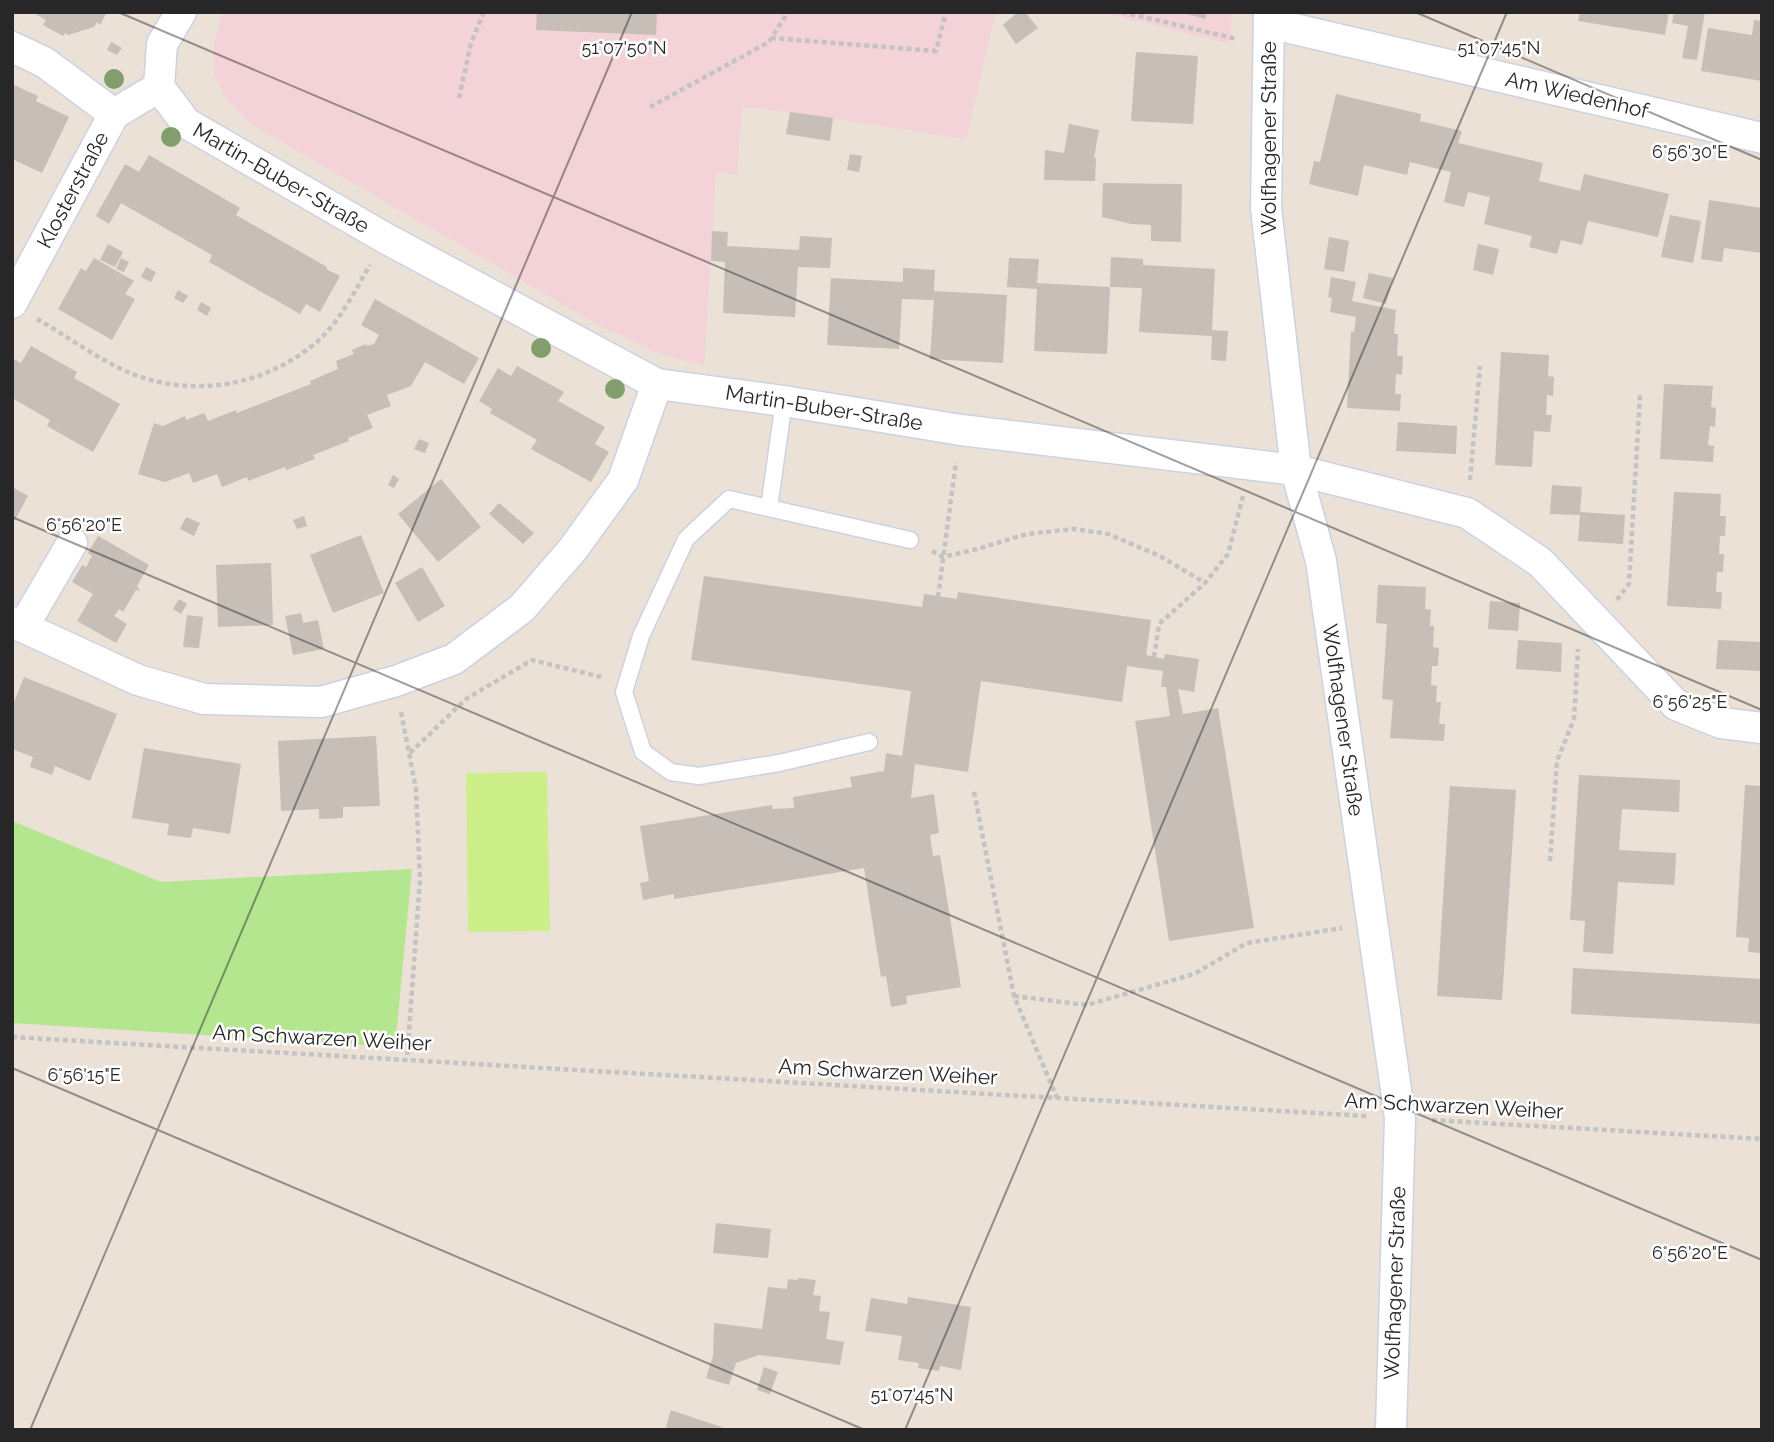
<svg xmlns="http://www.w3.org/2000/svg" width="1774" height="1442" viewBox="0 0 1774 1442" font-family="Raleway,sans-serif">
	<rect width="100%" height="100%" fill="#ebe1d7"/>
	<!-- medical -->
	<g fill="#f3d3d7">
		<path d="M223,12H996L966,139L790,112L742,107L737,175L716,172L704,366L653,351L599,325L251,124L227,100L214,75V44Z"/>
		<path d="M1099,12H1232L1229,44Z"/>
	</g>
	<!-- green -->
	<path fill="#b4e68f" d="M12,821L161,882L412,869L395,1047L12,1023Z"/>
	<!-- pitch -->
	<path fill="#cdef89" d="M547,772L550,931L468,932L466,773Z"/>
	<!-- building -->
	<g fill="#c6beb7">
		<path d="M32,12H107L100,25L97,22L94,27L68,35L65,33L63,36L43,25L46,20Z"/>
		<path d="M537,12H657L656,35L536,30Z"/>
		<path d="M1018,12H1025L1038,28L1016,44L1003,25Z"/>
		<path d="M1183,12H1206V19L1183,13Z"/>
		<path d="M1580,12H1669L1665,35L1578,21Z"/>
		<path d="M1674,12H1705L1697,60L1682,58L1688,26L1672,23Z"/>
		<path d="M1754,20L1762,21V81L1701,71L1708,28L1752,35Z"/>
		<path d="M111,42L122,48L117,55L107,50Z"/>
		<path d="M1136,52L1198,56L1193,124L1131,121Z"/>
		<path d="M12,84L38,96L36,101L69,117L42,173L12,159Z"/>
		<path d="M1336,94L1421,114L1420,121L1462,131L1458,143L1543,163L1539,181L1580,191L1584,174L1669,194L1658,237L1588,221L1582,245L1561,240L1557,254L1529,247L1532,236L1484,224L1490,197L1468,192L1464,207L1444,202L1451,172L1410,162L1407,175L1364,165L1358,196L1309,184L1314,161L1320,162Z"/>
		<path d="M790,112L833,118L830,141L786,134Z"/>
		<path d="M1069,124L1099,130L1094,158H1096L1095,181L1044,180L1045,150L1064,153Z"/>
		<path d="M850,154L862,156L859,172L847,170Z"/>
		<path d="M149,155L240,208L236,215L327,267L326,269L340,276L320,312L306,304L300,314L209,262L212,255L121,203L109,224L96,216L125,164L139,172Z"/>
		<path d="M1103,183L1182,184L1181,242L1151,241V225L1131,224L1102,217Z"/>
		<path d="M1709,200L1762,208V253L1724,248L1722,262L1701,259Z"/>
		<path d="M1670,215L1701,221L1693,263L1661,257Z"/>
		<path d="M712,231L728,232L727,246L799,250L800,236L832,238L830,268L798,267L795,317L723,313L725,262L711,261Z"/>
		<path d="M1329,237L1349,241L1344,272L1324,269Z"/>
		<path d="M108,244L123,252L115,267L100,260Z"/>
		<path d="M1478,244L1499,249L1493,275L1473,270Z"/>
		<path d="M1111,257L1143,259V265L1215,269L1212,330L1228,331L1226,361L1211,360L1212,336L1139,332L1142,288L1110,287L1107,354L1034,351L1037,289L1007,287L1009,258L1039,259L1037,283L1110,287Z"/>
		<path d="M94,258L134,281L125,294L135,299L112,340L58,309L81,268L86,271Z"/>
		<path d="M121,258L129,262L124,272L116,269Z"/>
		<path d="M146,267L156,272L151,282L141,277Z"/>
		<path d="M903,268L935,270L934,291L1007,295L1003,363L930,359L934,300L902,299L899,349L827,345L831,278L903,282Z"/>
		<path d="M1369,273L1393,278L1386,304L1363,298Z"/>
		<path d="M1331,277L1356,282L1352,301L1396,310L1394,334H1398L1397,356H1403L1402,375L1396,374L1395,394H1401L1400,411L1347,408L1351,331L1354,332L1356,317L1330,312L1332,298L1328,297Z"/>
		<path d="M178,290L188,296L183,303L174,298Z"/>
		<path d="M375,299L479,358L464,384L425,362L411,386L387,395L391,406L367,415L373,428L348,438L349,441L313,455L315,459L286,470L285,467L248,481L247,477L222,487L217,474L193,483L189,473L165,482L138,474L154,423L163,426L185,416L186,420L204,413L208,421L236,410L237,413L311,384L310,381L338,369L336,361L354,354L352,350L366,344L367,346L374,344L379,335L361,325Z"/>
		<path d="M201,302L211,308L207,316L197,310Z"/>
		<path d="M31,346L77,372L74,378L120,404L93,452L47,426L50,420L12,398V358L21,363Z"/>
		<path d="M1501,352L1549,355L1548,376L1554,377L1553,396L1547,395L1546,415H1552L1550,432L1534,431L1532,467L1495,465Z"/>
		<path d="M517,366L564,392L558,401L605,427L595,444L609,452L591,482L531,449L537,440L490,413L492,409L479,401L498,368L511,376Z"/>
		<path d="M1664,384L1713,386L1711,407L1716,408L1715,427L1710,426L1708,445L1714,446L1713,462L1660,459Z"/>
		<path d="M1398,422L1457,426L1456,454L1396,451Z"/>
		<path d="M419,439L429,443L425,453L414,449Z"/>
		<path d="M393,475L399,479L394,488L388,485Z"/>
		<path d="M441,479L481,527L438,562L398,514Z"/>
		<path d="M1552,485L1582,487L1580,512L1625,515L1623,544L1578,541L1580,515L1550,514Z"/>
		<path d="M12,487L28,496L12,525Z"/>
		<path d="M1674,492L1721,494L1720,516H1726L1725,536H1720L1719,554H1724L1723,572H1717L1716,592H1722L1721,609L1667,606Z"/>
		<path d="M499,503L534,533L523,544L489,514Z"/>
		<path d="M304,516L307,526L297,529L293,520Z"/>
		<path d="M186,517L200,523L194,536L180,529Z"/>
		<path d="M361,535L384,593L333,613L310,555Z"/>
		<path d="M98,536L149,565L137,586L140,591L136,590L123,612L119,609L114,616L127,624L116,643L77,621L93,594L72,582L82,565L86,567L92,556L88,553Z"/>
		<path d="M271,563L273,625L218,627L216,565Z"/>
		<path d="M422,567L445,606L418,622L395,583Z"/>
		<path d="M704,576L922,607L924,594L957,599L958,592L1151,620L1146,655L1164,659L1165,654L1199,659L1194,692L1178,689L1183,714L1218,708L1254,928L1169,941L1135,721L1170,716L1166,687H1161L1163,671L1127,666L1122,702L981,681L968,772L915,764L911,798L934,794L939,833L930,835L933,856L940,855L961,987L906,996L907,1004L891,1007L886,976L881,977L864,868L674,899V894L643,900L640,883L649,881L640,826L772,805L773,809L794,808L793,797L852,787L850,777L884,771L886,753L902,756L911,691L691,660Z"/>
		<path d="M1378,585L1426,587L1425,609L1431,610L1430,626H1434L1433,647L1439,648L1438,666H1432L1431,685L1437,686L1436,702H1441L1439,724H1445L1444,741L1390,738L1393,700L1382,699L1387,624L1376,623Z"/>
		<path d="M179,599L187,604L181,614L173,609Z"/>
		<path d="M1490,601L1520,603L1518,631L1488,629Z"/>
		<path d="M301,613L303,623L318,620L324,649L293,655L285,616Z"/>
		<path d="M187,615L203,617L199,648L183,647Z"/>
		<path d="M1518,640L1562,643L1561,672L1516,669Z"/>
		<path d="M1718,640L1762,642V671L1716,669Z"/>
		<path d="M24,677L117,714L90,781L55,766L52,775L30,767L33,757L12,749V707Z"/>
		<path d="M376,736L380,806L343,807V818L319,819V809L281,811L278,741Z"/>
		<path d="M144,748L241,764L230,834L193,828L191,838L167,835L169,824L132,818Z"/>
		<path d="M1579,775L1680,780L1679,812L1622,809L1619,850L1676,853L1675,877L1674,885L1618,882L1613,954L1583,952L1585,921L1570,920Z"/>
		<path d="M1745,785L1762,786V953L1748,952L1749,938L1736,937Z"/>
		<path d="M1450,786L1516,790L1502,1000L1437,996Z"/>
		<path d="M1573,968L1762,979V1024L1571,1014Z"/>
		<path d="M716,1223L771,1229L768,1258L713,1253Z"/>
		<path d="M798,1278L816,1280L813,1295L821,1296L819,1311L830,1312L826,1339L844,1342L840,1365L759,1355L736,1363L729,1385L706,1378L713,1356L714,1323L762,1329L768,1287L787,1289L788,1279L798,1280Z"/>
		<path d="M908,1297L971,1307L961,1370L940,1366L939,1371L918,1368L919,1363L898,1360L902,1336L865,1331L871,1298L907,1304Z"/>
		<path d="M764,1367L778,1372L770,1394L757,1390Z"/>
		<path d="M671,1410L727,1429V1430H665Z"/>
	</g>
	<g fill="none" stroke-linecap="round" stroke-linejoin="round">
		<!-- service casing -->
		<g stroke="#ccd2e2" stroke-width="19">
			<g id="service">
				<path d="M769,508L784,401"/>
				<path d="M869,742L779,763L699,776L671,772L643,752L624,692L641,636L686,539L729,499L910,540"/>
			</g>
		</g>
		<!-- minor casing -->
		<g stroke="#ccd2e2" stroke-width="33">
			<g id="minor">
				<path d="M1269,12L1266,208L1296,470L1321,561L1400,1118L1391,1430"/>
				<path d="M1269,23L1762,138"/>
				<path d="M12,47L44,62L114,114"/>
				<path d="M159,87L186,123L385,238L657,384L784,401L961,430L1296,470L1467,513L1540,562L1676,705L1721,723L1762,728"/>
				<path d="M159,87L162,44L181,12"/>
				<path d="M114,114L159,87"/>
				<path d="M12,303L114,114"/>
				<path d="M12,622L138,680L204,699L321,702L396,681L454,659L522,608L573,549L623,480L657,384"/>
				<path d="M23,627L72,543"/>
			</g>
		</g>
		<!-- path -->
		<g stroke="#c3c3c3" stroke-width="4.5" stroke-dasharray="5 3.5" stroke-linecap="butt">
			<path d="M1122,12L1237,39"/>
			<path d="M771,38L936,51L946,12"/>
			<path d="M459,98L471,43L484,12"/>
			<path d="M650,107L769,42L788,12"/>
			<path d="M37,319C65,335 101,361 130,373C194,399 267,386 319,340C341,319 355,291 370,265"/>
			<path d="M1470,480L1480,366"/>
			<path d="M932,551L943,557L977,549L1027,534L1075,529L1108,534L1160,556L1205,583"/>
			<path d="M938,597L956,462"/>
			<path d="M1617,600L1629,584L1640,395"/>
			<path d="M1154,657L1159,624L1205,583L1228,554L1243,496"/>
			<path d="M401,712L416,789L420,880L407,1059"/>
			<path d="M410,753L466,699L532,660L601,677"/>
			<path d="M974,792L1014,996L1057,1098"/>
			<path d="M1550,861L1557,761L1574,719L1578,649"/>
			<path d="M1014,996L1087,1005L1194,974L1247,943L1342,928"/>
			<path d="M12,1037L1367,1116"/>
			<path d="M1432,1120L1762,1139"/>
		</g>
		<!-- service -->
		<use href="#service" stroke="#fff" stroke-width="16"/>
		<!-- minor -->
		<use href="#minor" stroke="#fff" stroke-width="30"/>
	</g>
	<!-- trees -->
	<g fill="#829e6c">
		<circle cx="114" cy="79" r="10"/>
		<circle cx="171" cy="137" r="10"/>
		<circle cx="541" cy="348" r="10"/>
		<circle cx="615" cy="389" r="10"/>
	</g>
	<!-- ticks -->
	<path fill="none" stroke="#272727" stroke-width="2" stroke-opacity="0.45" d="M118,12L1762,710M1415,12L1762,160M12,517L1762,1260M12,1068L865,1430M30,1430L632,12M905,1430L1507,12"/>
	<g text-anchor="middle" stroke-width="5" stroke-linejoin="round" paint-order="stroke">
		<!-- street labels -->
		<g font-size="21" fill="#272727" stroke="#fff">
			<text transform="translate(1577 95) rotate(13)" y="7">Am Wiedenhof</text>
			<text transform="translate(1269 138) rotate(-90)" y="7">Wolfhagener Straße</text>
			<text transform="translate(281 178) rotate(30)" y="7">Martin-Buber-Straße</text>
			<text transform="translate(73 190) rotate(-62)" y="7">Klosterstraße</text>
			<text transform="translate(824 408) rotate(9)" y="7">Martin-Buber-Straße</text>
			<text transform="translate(1343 720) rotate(82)" y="7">Wolfhagener Straße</text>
			<text transform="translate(322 1038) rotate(3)" y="7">Am Schwarzen Weiher</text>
			<text transform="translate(888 1072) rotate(3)" y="7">Am Schwarzen Weiher</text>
			<text transform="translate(1454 1106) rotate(3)" y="7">Am Schwarzen Weiher</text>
			<text transform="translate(1395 1283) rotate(-88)" y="7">Wolfhagener Straße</text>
		</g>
	</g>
	<g font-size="18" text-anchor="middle" fill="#272727" stroke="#fff" stroke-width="5" stroke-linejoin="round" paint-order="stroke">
		<text x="624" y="54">51°07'50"N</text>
		<text x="1499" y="54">51°07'45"N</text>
		<text x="1690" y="158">6°56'30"E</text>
		<text x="84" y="531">6°56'20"E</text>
		<text x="1690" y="708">6°56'25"E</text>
		<text x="84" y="1081">6°56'15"E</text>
		<text x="1690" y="1259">6°56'20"E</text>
		<text x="912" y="1401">51°07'45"N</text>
	</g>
	<!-- border -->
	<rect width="1774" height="1442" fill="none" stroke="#272727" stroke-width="28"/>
</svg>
